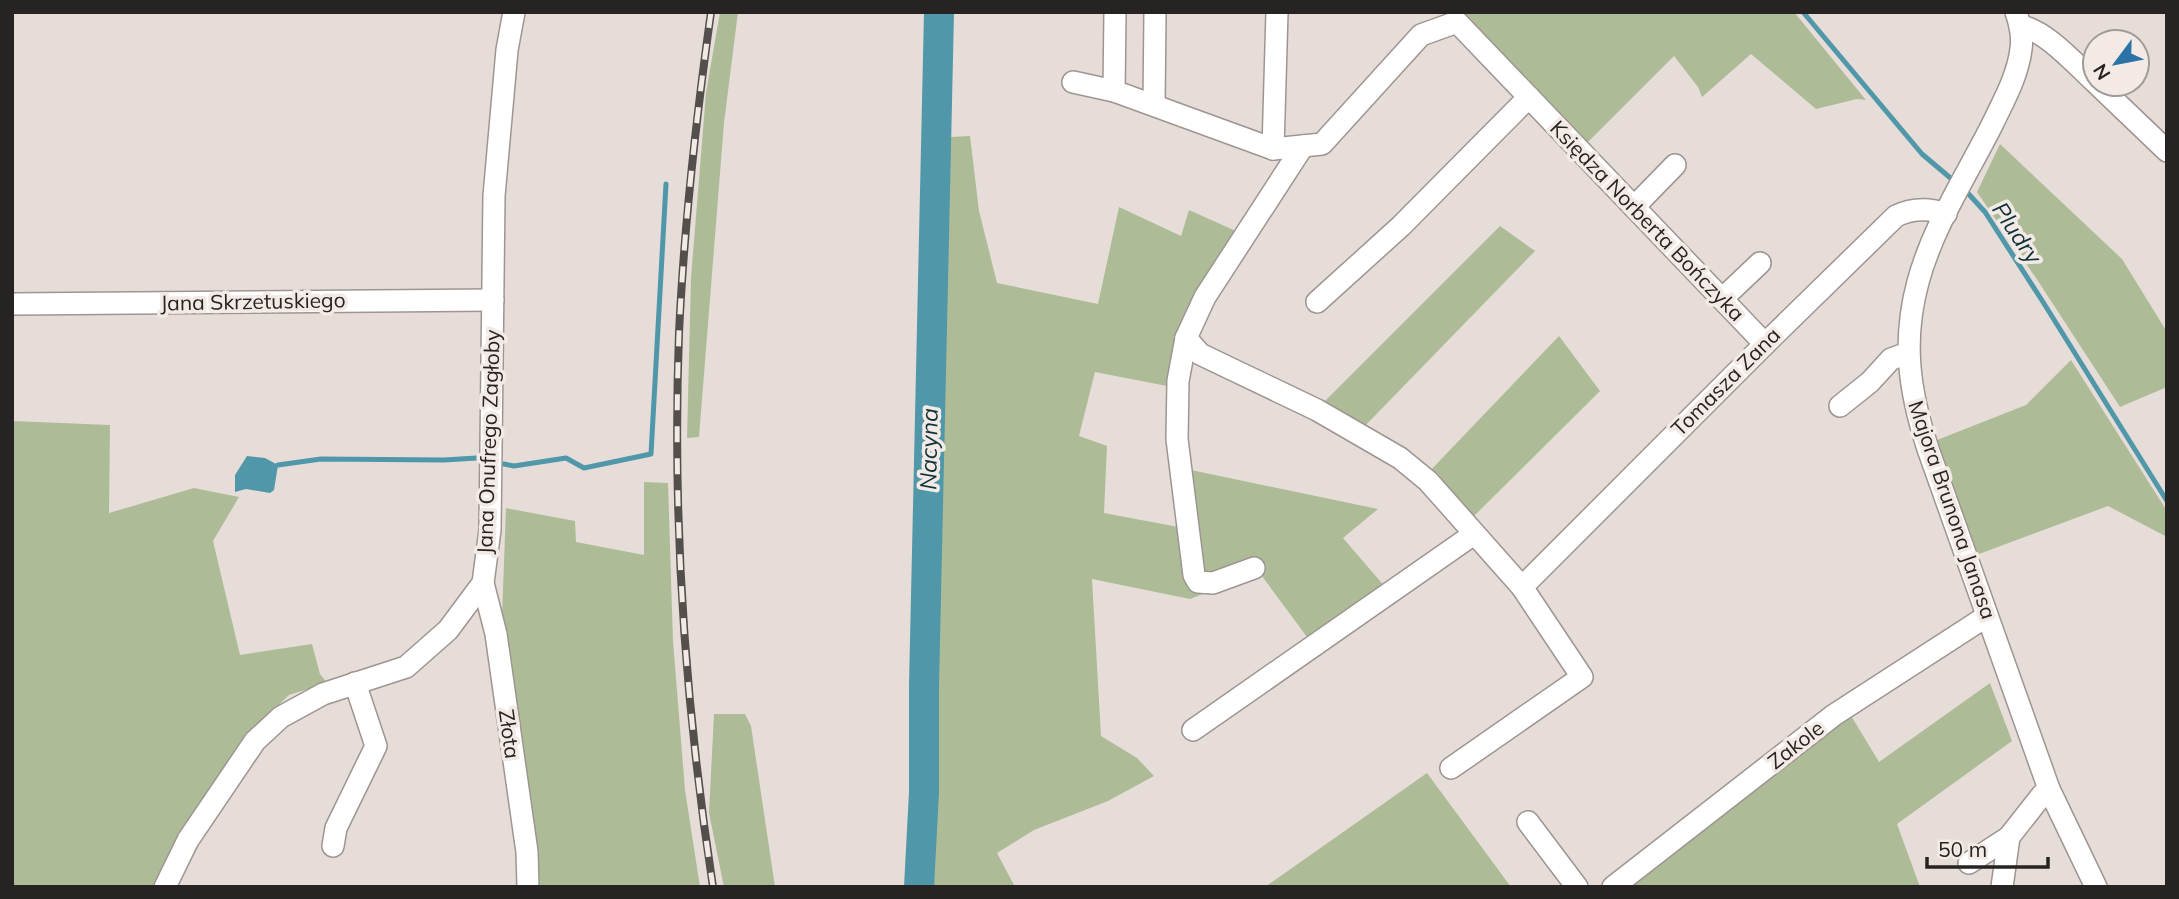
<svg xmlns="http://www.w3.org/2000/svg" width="2179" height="899" viewBox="0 0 2179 899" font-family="Mulish,sans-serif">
	<rect width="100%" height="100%" fill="#e6ddd9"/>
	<!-- green -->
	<g fill="#adbc96">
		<path d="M720,12H738L724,123L699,437L687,438L691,278L706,93Z"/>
		<path d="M1455,12H1794L1866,100L1857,99L1816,109L1751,54L1702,97L1698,87L1674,56L1586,144Z"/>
		<path d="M970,136L979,211L997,283L1098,304L1119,207L1181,236L1189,210L1238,232L1177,345L1167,386L1095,372L1079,436L1107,446L1104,513L1189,529L1191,470L1378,509L1343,538L1386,588L1310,641L1259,572L1190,599L1092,579L1101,736L1137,758L1154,776L1108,801L1034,830L997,853L1015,887H925L950,137Z"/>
		<path d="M2000,144L2122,259L2167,332V387L2120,407L2038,281L1977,192Z"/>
		<path d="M1500,226L1535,251L1361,430L1321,405Z"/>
		<path d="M1559,336L1600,391L1471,519L1428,473Z"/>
		<path d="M2071,360L2167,511V537L2108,506L1971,557L1932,442L2026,405Z"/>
		<path d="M12,421L110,425L109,513L194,488L239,497L213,541L240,655L312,644L320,674L327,683L289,695L243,739L180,838L156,887H12Z"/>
		<path d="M644,482L668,483L673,641L685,790L700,887H537L502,617L506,508L575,521L576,542L644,555Z"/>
		<path d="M1990,683L2012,741L1897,824L1920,887H1625L1850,714L1879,762Z"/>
		<path d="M714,714H745L751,726L775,887H724L709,813Z"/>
		<path d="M1427,773L1511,887H1265Z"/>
	</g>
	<!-- water -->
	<path fill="#5097a9" d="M247,456L265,458L278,465L274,490L270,493L246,489L235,492V475Z"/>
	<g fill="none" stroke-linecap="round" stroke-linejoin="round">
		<!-- stream -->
		<g stroke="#5097a9" stroke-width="5">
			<path d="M1803,12L1922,154L1954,181"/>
			<path d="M1965,190L1985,212L2043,302L2167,501"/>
			<path d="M504,464L514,466L566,458L584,468L651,454L666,184"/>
			<path d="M278,465L321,459L444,460L477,458"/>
		</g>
		<!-- river -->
		<path stroke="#5097a9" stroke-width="30" d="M919,887L924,792V686L939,12"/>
		<!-- minor casing -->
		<g stroke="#9e9592" stroke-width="24">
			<g id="minor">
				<path d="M2016,12C2020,24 2023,37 2021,49C2018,75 2004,100 1993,123C1967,175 1933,226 1918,282C1902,341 1909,391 1928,449L2049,789L2096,887"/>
				<path d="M2020,26C2046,30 2076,65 2095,82"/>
				<path d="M1073,82L1114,91L1273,149L1322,144L1421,35L1457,22L1765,344"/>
				<path d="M2097,84L2167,151"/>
				<path d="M1114,91L1115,12"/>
				<path d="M1154,105L1155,12"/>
				<path d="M1303,146L1205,297L1186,338L1200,354L1317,410L1400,458L1428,481L1522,587L1582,677L1451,768"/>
				<path d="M1273,149L1277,12"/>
				<path d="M1634,207L1675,165"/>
				<path d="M1722,299L1760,263"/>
				<path d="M1317,302L1401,226L1529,97"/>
				<path d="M12,304L493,300"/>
				<path d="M1186,338L1178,381L1177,439L1194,575L1198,582L1213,583L1254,568"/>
				<path d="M1840,406L1870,382L1891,359L1908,353"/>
				<path d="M483,583L496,634L527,852L528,887"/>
				<path d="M1522,587L1765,344L1896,216C1913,208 1929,208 1946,214"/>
				<path d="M1193,730L1474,534"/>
				<path d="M1528,822L1577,887"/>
				<path d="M333,846L336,828L376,746L355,683"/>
				<path d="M1969,863L2009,837"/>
				<path d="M165,887L188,840L255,741L281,717L323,694L406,667L448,630L483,583L490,530L494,196L507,50L514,12"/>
				<path d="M1613,887L1834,715L1987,616"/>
				<path d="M2002,887L2009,837L2042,795L2049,789"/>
			</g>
		</g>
		<!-- minor -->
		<use href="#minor" stroke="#fff" stroke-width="21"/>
		<!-- rail casing -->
		<g stroke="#534f4d" stroke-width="8">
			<path id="rail" d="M711,12C696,119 684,226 679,333C672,518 685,704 713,887"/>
		</g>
		<!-- rail -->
		<use href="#rail" stroke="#f3eae6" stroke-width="5" stroke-dasharray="16" stroke-linecap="butt"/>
	</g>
	<g text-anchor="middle" stroke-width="7" stroke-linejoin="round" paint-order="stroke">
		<!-- street labels -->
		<g font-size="21" fill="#262322" stroke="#f3eae6">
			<text transform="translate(1647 221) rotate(46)" y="7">Księdza Norberta Bończyka</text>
			<text transform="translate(253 302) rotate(-1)" y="7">Jana Skrzetuskiego</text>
			<text transform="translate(1726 382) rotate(-45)" y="7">Tomasza Zana</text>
			<text transform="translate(489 442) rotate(-88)" y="7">Jana Onufrego Zagłoby</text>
			<text transform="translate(1952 510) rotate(71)" y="7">Majora Brunona Janasa</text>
			<text transform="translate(509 734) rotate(82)" y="7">Złota</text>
			<text transform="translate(1796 745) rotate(-38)" y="7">Zakole</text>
		</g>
		<!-- water labels -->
		<g font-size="23" font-style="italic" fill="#0e323a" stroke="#f3eae6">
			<text transform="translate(2017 233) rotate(56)" y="8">Pludry</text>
			<text transform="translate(929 449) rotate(-89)" y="8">Nacyna</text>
		</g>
	</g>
	<!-- border -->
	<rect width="2179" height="899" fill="none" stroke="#262322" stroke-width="28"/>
	<!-- north arrow -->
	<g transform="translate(2116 63) rotate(238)"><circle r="33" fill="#f3eae6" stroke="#a19a98" stroke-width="2"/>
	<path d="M0-5L12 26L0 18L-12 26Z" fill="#2b73a7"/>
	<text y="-10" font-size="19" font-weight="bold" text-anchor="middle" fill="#262322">N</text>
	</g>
	<!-- scale -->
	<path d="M1927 857v10h121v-10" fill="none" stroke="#262322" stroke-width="3.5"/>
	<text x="1938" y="857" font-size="21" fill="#262322" stroke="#f3eae6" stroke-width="5" paint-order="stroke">50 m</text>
</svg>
